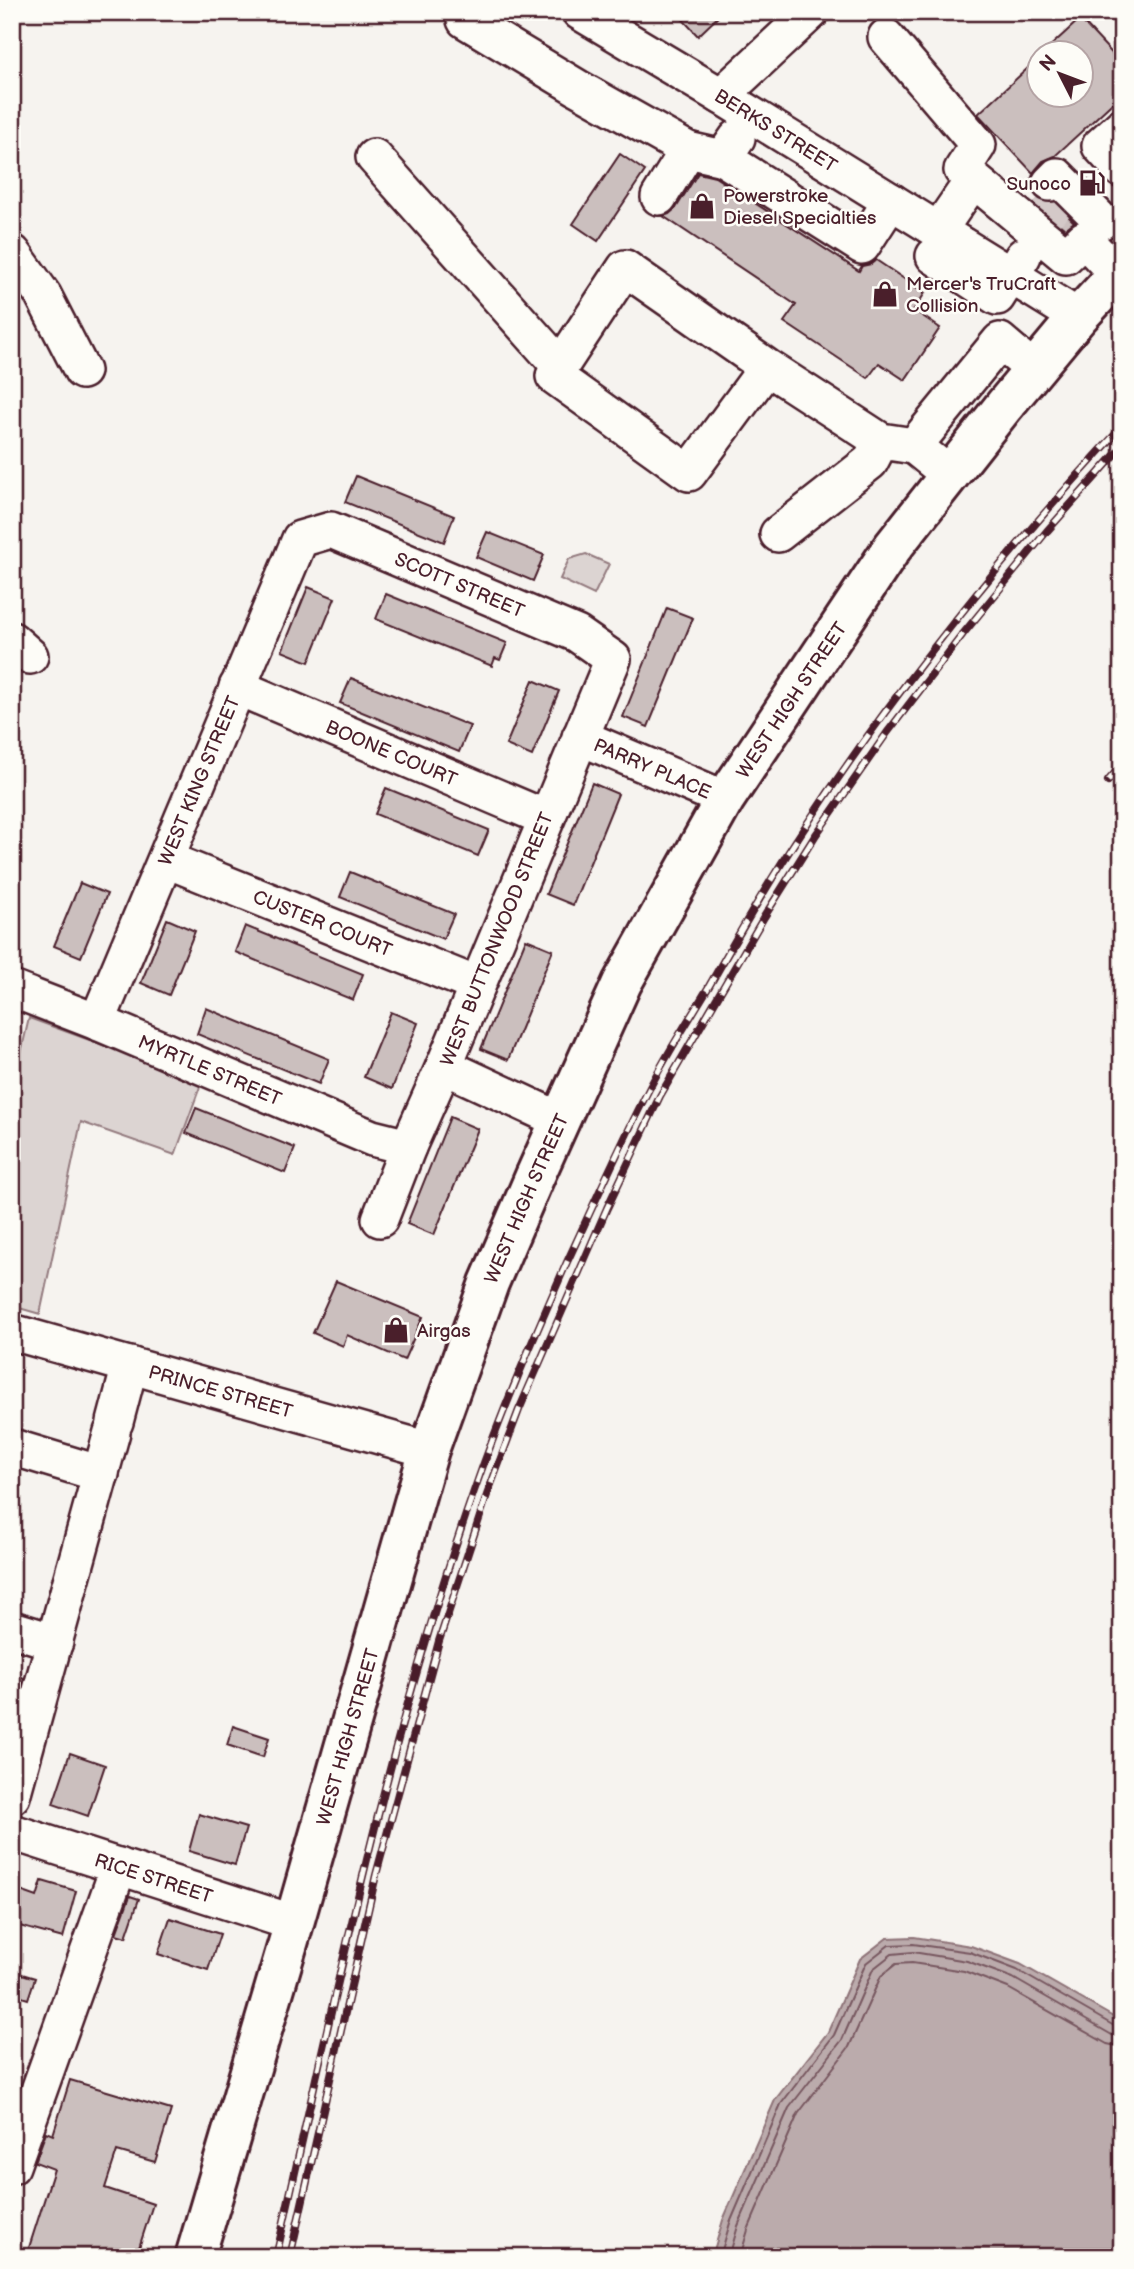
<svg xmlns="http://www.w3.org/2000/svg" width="1134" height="2269" viewBox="0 0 1134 2269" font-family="'Balsamiq Sans',sans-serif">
	<rect width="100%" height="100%" fill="#f6f3ef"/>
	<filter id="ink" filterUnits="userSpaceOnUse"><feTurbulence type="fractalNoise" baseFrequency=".0143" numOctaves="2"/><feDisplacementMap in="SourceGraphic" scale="14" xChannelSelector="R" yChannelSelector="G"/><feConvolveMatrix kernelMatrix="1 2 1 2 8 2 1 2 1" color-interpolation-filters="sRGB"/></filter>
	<g filter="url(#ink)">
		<!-- green -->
		<g fill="#dcd4d2" stroke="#937a7e" stroke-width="2">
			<path d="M586,554L609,564L594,595L560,579L569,559Z"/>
			<path d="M29,1018L202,1081L175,1155L81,1122L40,1314L12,1306V1091Z"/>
		</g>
		<!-- water -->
		<path fill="#bbabac" stroke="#8e7378" stroke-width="2" d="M914,1937L971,1946L1020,1964L1122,2022V2257H712L723,2220L775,2100L828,2032L860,1959L887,1938Z"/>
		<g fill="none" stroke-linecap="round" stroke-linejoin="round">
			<!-- shore -->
			<g stroke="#77575f" stroke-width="2">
				<path d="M720,2257L730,2223L781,2104L834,2035L866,1963L889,1945L913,1944L970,1952L1017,1970L1116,2027L1122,2028"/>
				<path d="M729,2257L738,2226L789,2108L842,2040L873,1969L892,1954L913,1952L967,1961L1013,1978L1112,2035L1122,2037"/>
				<path d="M740,2257L748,2230L798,2114L849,2047L881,1976L896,1964L912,1963L964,1971L1008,1988L1107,2044L1122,2047"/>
			</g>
		</g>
		<!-- building -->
		<g fill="#cbbfbe" stroke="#4a1f2b" stroke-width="2">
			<path d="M676,12H723L698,36Z"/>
			<path d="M1080,19L1122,64V94L1055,156L1043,161L1033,173L978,114L1040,57V94H1082V52H1044Z"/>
			<path d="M620,154L645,171L598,241L573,224Z"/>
			<path d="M698,173L715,177L859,271L862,266L871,264L876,260L925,293L914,310L940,328L905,380L879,363L868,378L784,322L796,305L663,216L669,214L676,208Z"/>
			<path d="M1055,203L1074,222L1065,229L1045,212Z"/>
			<path d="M356,476L454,516L444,542L345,502Z"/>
			<path d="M487,532L544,555L533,581L476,557Z"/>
			<path d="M308,587L335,598L309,662L282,651Z"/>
			<path d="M386,594L507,643L500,660L495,658L492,666L376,619Z"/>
			<path d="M667,608L693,618L648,727L623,717Z"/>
			<path d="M351,678L470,726L459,752L340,703Z"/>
			<path d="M533,680L559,691L532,756L506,745Z"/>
			<path d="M592,783L618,794L573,905L546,894Z"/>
			<path d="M386,788L489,830L478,856L375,814Z"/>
			<path d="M350,872L454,914L443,939L340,897Z"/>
			<path d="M80,883L107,894L81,957L54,946Z"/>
			<path d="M167,919L195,931L169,995L141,983Z"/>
			<path d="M245,926L363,974L353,1000L235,952Z"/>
			<path d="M526,939L553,950L508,1060L481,1049Z"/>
			<path d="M206,1008L329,1059L319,1084L197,1034Z"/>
			<path d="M391,1012L418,1023L392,1089L364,1077Z"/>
			<path d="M196,1108L295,1148L285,1173L186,1133Z"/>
			<path d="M450,1117L478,1129L434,1235L407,1224Z"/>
			<path d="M336,1281L423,1317L404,1360L347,1335L343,1346L313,1333Z"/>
			<path d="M12,1674L24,1678L12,1719Z"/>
			<path d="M233,1726L269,1738L263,1757L227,1745Z"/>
			<path d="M70,1753L105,1765L88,1816L53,1804Z"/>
			<path d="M199,1814L246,1828L235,1865L189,1851Z"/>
			<path d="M42,1881L76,1891L63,1938L12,1924V1888L37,1897Z"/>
			<path d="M130,1896L139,1899L126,1937L116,1934Z"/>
			<path d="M170,1918L220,1934L208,1970L158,1954Z"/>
			<path d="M12,1971L35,1978L28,1999L12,1994Z"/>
			<path d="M70,2080L171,2110L155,2162L117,2151L105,2188L153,2204L136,2257H26L54,2169L35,2162L46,2132L53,2135Z"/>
		</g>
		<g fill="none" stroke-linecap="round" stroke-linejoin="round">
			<!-- minor-tunnel -->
			<path stroke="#d4c9c8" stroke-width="35" stroke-dasharray="35 18" stroke-linecap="butt" d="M1038,222L1064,197"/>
			<!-- minor casing -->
			<g stroke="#4a1f2b" stroke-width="40">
				<g id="minor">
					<path id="s1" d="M580,12L721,96L1078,317"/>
					<path d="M465,20L578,88L688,150L723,158"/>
					<path d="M886,37L978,145L962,170L1066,256L1084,239L1117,274"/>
					<path d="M721,96L811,12"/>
					<path d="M1122,126L1100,146L1122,170"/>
					<path d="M737,138L723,158L862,246L891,201"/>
					<path d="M374,157L560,366"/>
					<path d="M1050,183L1057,176L1102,221"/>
					<path d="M659,197L688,150"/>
					<path d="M938,231L973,180"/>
					<path d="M13,253L43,295L82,371"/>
					<path d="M934,256L997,297L1023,256"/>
					<path d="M767,367L689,473L554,376L625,268L767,367L881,441L914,446"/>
					<path d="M950,475L914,446L1000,341L1034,370"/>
					<path d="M778,534L870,462L881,441"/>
					<path d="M12,640L30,656"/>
					<path id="s2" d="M237,687L546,818"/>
					<path id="s3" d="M580,737L725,799"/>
					<path id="s4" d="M167,860L477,985"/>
					<path id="s5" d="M12,989L97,1022L372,1138L408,1147"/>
					<path id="s6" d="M97,1022L300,539L331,530L577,634L613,659L444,1066L408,1147L380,1219"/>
					<path d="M444,1066L560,1120"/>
					<path id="s7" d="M12,1332L429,1450"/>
					<path d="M115,1422L130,1365"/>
					<path d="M12,1447L101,1474"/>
					<path d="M12,1629L55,1642"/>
					<path d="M12,1796L112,1432"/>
					<path id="s8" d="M12,1832L294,1923"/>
					<path d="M12,2166L119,1866"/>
				</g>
			</g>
			<!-- major casing -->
			<g stroke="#4a1f2b" stroke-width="44">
				<g id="major">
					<path id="s9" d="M195,2257L294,1923L429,1450L489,1283L535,1176L622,983L725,799L892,548L1004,406L1078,317L1122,270"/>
				</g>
			</g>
			<!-- minor -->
			<use href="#minor" stroke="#fdfcf7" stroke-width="35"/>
			<!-- major -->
			<use href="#major" stroke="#fdfcf7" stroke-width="38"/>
			<!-- rail casing -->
			<g stroke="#4a1f2b" stroke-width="8">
				<g id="rail">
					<path d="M1108,781L1122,765"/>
					<path d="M276,2257C334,2000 387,1740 474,1491C501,1413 534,1337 567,1262C593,1206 618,1150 646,1095C664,1058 687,1023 708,988C738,935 769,881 803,830C897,687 1006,552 1122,427"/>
					<path d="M290,2257L376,1875L439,1641L487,1495L519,1410L607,1208L660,1096L764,917L815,836L887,733L963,634L1047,531L1122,447"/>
				</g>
			</g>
			<!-- rail -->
			<use href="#rail" stroke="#fdfcf7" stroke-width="5" stroke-dasharray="16" stroke-linecap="butt"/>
		</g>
	</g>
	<!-- icons -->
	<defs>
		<g id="fuel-bare" transform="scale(2.1)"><path d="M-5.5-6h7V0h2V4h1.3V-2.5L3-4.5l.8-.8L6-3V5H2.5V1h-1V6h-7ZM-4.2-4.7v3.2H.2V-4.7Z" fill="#4a1f2b" stroke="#fdfcf7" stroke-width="2.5" paint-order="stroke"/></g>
		<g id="shop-bare" transform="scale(2.1)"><path d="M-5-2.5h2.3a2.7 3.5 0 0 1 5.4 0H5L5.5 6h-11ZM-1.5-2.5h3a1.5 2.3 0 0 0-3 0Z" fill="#4a1f2b" stroke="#fdfcf7" stroke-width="2.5" paint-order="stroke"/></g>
	</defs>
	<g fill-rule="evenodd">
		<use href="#fuel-bare" x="1092" y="183"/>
		<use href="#shop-bare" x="702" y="206"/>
		<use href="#shop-bare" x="885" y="294"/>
		<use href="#shop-bare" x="396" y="1330"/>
	</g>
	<g text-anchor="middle" stroke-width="5" stroke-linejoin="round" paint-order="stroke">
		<!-- street labels -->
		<g font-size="19" fill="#4a1f2b" stroke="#fdfcf7">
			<text dy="7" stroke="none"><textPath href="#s1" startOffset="229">BERKS STREET</textPath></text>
			<text dy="7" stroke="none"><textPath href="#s6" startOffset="696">SCOTT STREET</textPath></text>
			<text dy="7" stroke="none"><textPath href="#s9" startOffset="1676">WEST HIGH STREET</textPath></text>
			<text dy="7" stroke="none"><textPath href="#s2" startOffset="168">BOONE COURT</textPath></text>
			<text dy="7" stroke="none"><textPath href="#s3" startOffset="79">PARRY PLACE</textPath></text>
			<text dy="7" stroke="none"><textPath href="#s6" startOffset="262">WEST KING STREET</textPath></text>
			<text dy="7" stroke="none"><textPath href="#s4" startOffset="168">CUSTER COURT</textPath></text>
			<text transform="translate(496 939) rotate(-68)" y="7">WEST BUTTONWOOD STREET</text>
			<text dy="7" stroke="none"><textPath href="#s5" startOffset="214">MYRTLE STREET</textPath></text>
			<text dy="7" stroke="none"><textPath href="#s9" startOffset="1110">WEST HIGH STREET</textPath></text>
			<text dy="7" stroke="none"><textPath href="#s7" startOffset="217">PRINCE STREET</textPath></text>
			<text dy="7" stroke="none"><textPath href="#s9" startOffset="542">WEST HIGH STREET</textPath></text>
			<text dy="7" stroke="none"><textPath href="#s8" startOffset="149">RICE STREET</textPath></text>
		</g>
		<!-- poi labels -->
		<g font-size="19" fill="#4a1f2b" stroke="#fdfcf7" text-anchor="start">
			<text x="1071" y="190" text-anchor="end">Sunoco</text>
			<text x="723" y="202">Powerstroke<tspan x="723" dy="22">Diesel Specialties</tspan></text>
			<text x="906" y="290">Mercer's TruCraft<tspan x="906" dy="22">Collision</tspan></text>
			<text x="417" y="1337">Airgas</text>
		</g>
	</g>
	<!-- margin -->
	<rect width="1134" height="2269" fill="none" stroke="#fdfcf7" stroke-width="42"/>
	<rect x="21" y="21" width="1092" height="2227" fill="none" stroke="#4a1f2b" stroke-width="2.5" filter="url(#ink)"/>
	<!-- north arrow -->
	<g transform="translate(1060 74) rotate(312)"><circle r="33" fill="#fdfcf7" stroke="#b5a4a5" stroke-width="2"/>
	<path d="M0-5L12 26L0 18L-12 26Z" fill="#4a1f2b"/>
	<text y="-10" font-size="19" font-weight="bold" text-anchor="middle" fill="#4a1f2b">N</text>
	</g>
</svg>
